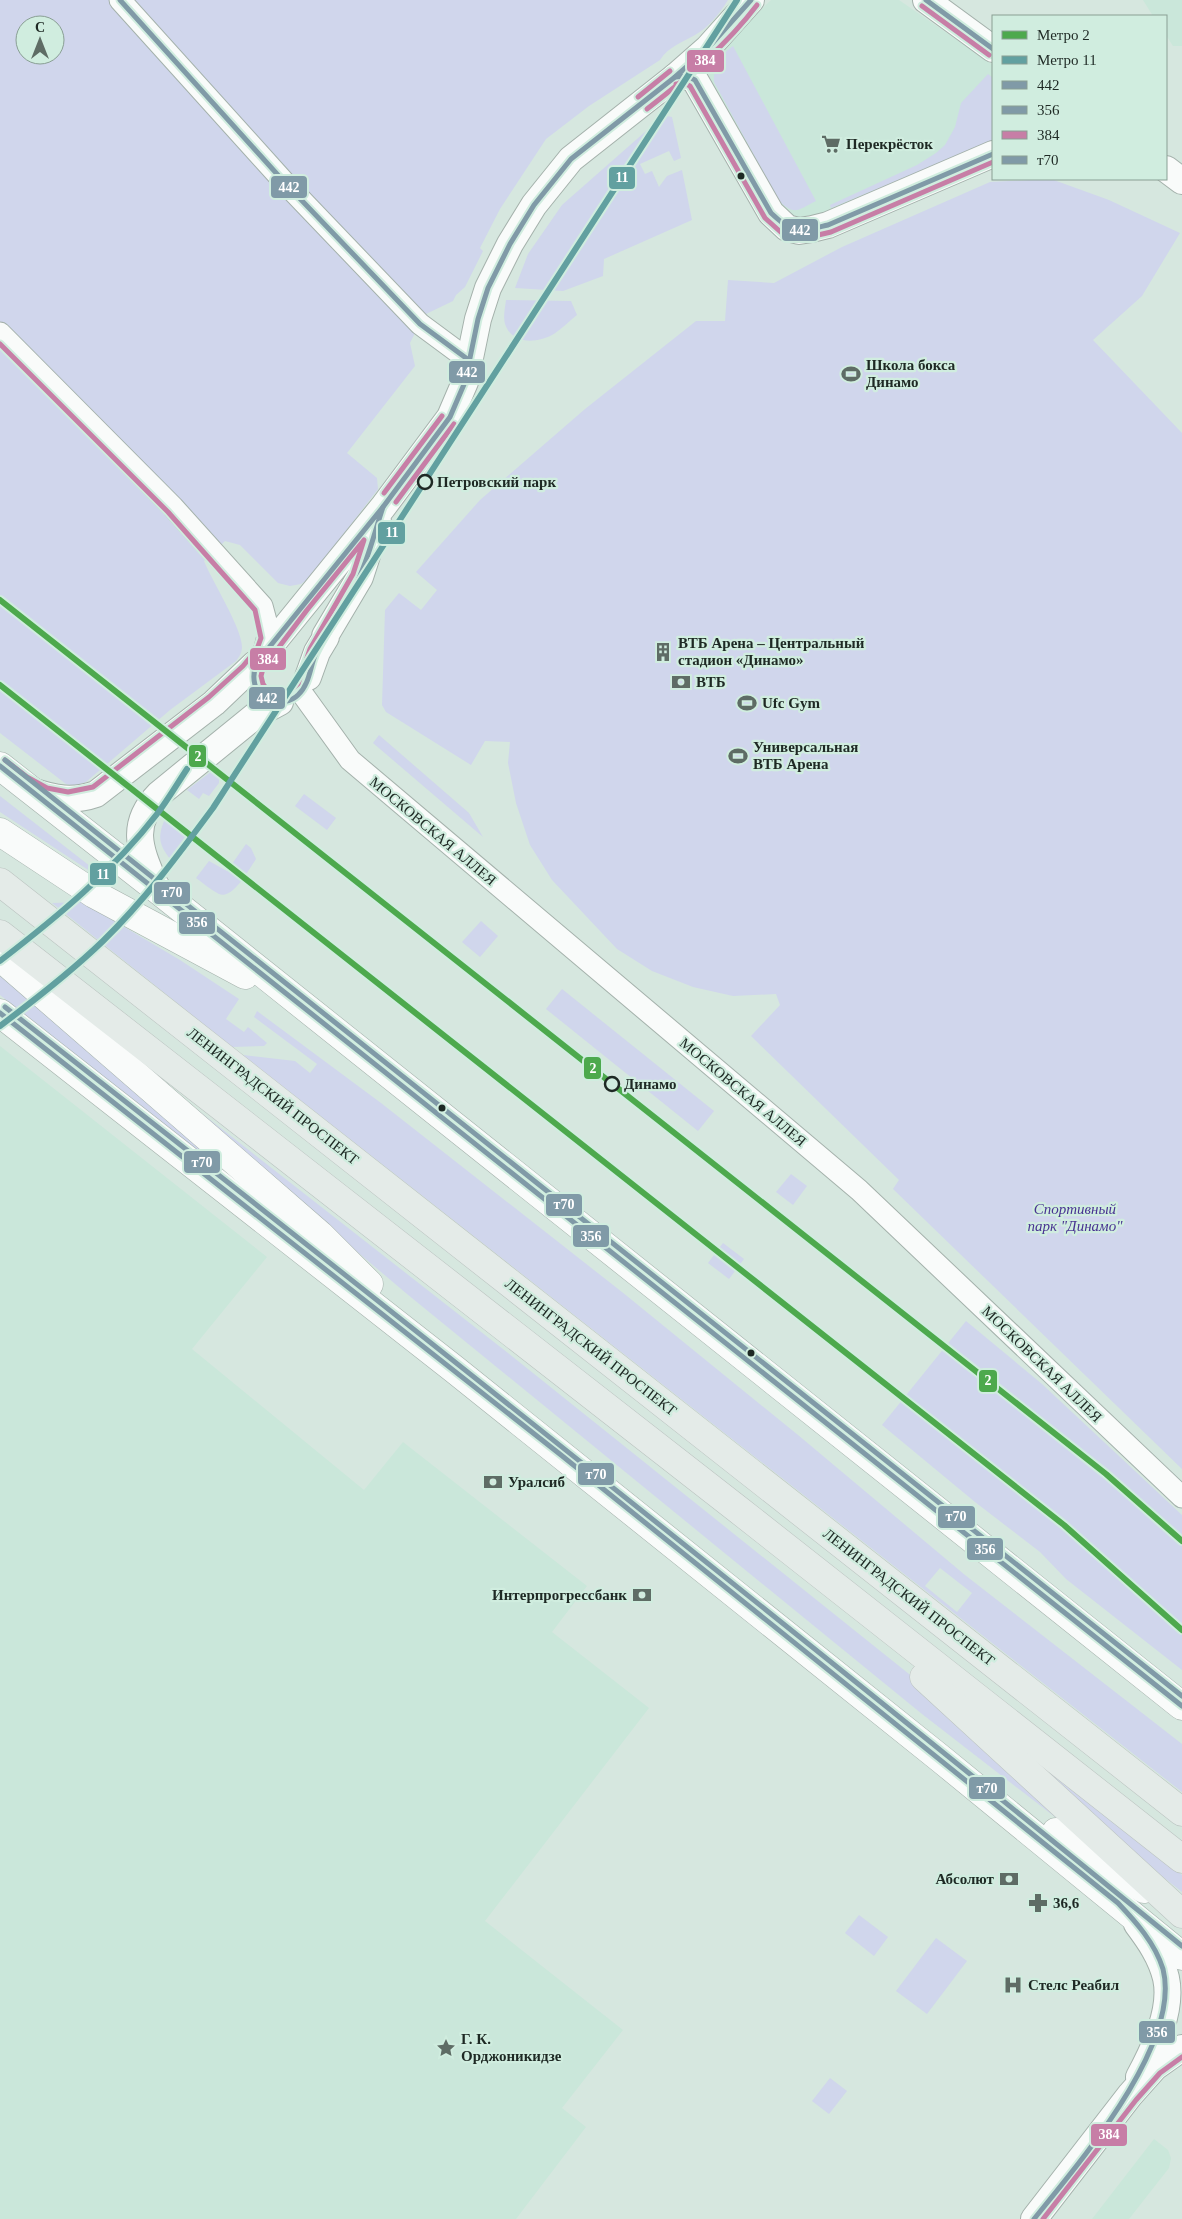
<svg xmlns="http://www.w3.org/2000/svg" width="1182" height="2219" viewBox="0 0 1182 2219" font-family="'Times New Roman',serif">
	<rect width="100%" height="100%" fill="#d6e7df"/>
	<!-- built -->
	<g fill="#cae7da">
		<path d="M771,0H899L993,65V146L827,216L801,218L791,217L783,213L708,82L709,70L722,48Z"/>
		<path d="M1143,0H1182V46H1173L1166,35V16H1153Z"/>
		<path d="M0,1046L267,1257L192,1349L364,1490L403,1442L587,1586L552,1632L649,1708L485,1921L623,2030L562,2108L586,2127L516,2219H0Z"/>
		<path d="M1154,2139L1168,2150L1171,2158L1169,2168L1129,2219H1092Z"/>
	</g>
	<!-- green -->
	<g fill="#d0d6ec" fill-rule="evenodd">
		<path d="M0,0H728C720,13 708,28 695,35C683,42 668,47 660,60L589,106L546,139L500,209L480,248L483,251L465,287L456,295L453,301L424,315L410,343L415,366L347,453L377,478L378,489L310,578L301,584L290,586L278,583L240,545L225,541L204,561C212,581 242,628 242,647C242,653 239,657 236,661L170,710L86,782L75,786L66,784L0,733ZM25,25H55V55H25Z"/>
		<path d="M733,46L816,201C798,210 795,216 779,201L714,82C713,66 720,55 733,46Z"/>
		<path d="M988,74L993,78V141L831,208L830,205L917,165L936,153L945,145L955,127L961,103Z"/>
		<path d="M667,116L672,117L681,158L674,161L669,151L640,164L645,174L652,171L659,187L667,176L682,170L692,220L604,259L603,276L563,291L515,288L528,254L562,205L662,117Z"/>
		<path d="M1051,179L1109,200L1180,233L1142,296L1093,340L1182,433V1469L893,1189L899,1180L751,1036L780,1005L776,994L733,996L693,987L652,971L617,949L552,880L530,845L516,803L508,763L510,742L485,741L471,765L386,712L382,705L385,610L399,593L421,610L437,590L416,572L480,500L585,409L696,321H725L728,280L774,283L842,247L990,182Z"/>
		<path d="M506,300L571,301L577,315C569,321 561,330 552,335C537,343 512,345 505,324C503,317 505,308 506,300Z"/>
		<path d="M379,735L469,813L483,837L373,743Z"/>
		<path d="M212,771L219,779V783L209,796L203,793L199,799L187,790Z"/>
		<path d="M304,794L336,818L327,830L295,806Z"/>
		<path d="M0,796L104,877L102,879L0,812Z"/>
		<path d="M166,816L190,834L171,860C157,843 158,835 166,816Z"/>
		<path d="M246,844L251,848L256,859C249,869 233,900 219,894C211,890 203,883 196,878L209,861L227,871Z"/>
		<path d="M82,902L180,960L239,999L226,1019L244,1032L248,1027L267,1043L264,1046L232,1047L52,903Z"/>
		<path d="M481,921L498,936L480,957L462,942Z"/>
		<path d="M0,976L43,1010L289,1224L0,995Z"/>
		<path d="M562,989L714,1111L698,1131L546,1009Z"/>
		<path d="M257,1011L381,1103L622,1292L798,1435L965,1575L1182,1744V1792L243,1055L295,1061L310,1073L317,1064L254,1017ZM940,1568L972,1593L957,1612L925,1586Z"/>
		<path d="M172,1090L508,1353L934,1694L1140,1883L922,1714L407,1294L170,1093Z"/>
		<path d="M791,1174L807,1186L793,1205L776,1192Z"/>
		<path d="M723,1243L744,1259L729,1279L708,1263Z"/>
		<path d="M966,1321L1042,1384L1182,1515V1670L1066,1579L1040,1552L975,1502L882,1425Z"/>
		<path d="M998,1730L1182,1875V1892L1158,1873Z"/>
		<path d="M859,1915L888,1937L874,1956L845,1933Z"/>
		<path d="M936,1938L967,1961L927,2014L896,1991Z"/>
		<path d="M830,2078L847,2091L829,2114L812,2101Z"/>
	</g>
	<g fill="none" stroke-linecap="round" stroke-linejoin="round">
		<!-- minor casing -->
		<g stroke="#a4b1ab" stroke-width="23">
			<g id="minor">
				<path d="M120,0L286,184L420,324L470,361"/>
				<path d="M0,333L173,507L262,606L269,632L264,652"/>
				<path d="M301,692L350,760L859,1190L1182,1497"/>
			</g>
		</g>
		<!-- tertiary casing -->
		<g stroke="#a4b1ab" stroke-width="28">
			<g id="tertiary">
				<path d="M926,0L993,49"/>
				<path d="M675,77L687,76L695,80L771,213L787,228L799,231L812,229L828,225L993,154"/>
				<path d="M1166,169L1182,181"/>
				<path d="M267,650L383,507L450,417L465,382L478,319L488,288L510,244L534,205L571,159L675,77L708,48L751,0"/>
				<path d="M308,677L317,652L326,637L325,636L360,577L378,522"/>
				<path d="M32,791C55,799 73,802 96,794L214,703L255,664"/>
				<path d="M157,889C142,853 127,827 159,794L256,715L280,702"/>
				<path d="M1137,1924C1149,1940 1161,1957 1166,1978C1173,2010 1154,2049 1139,2077"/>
				<path d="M1034,2219L1130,2095L1155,2067L1182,2048"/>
			</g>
		</g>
		<!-- secondary casing -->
		<g stroke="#a4b1ab" stroke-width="29">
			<g id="secondary">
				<path d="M0,766L157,889L1182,1706"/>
				<path d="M0,832L94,894L245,975"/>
				<path d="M0,957L320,1235L369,1284"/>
				<path d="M0,1013L454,1369L941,1759L1182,1956"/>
				<path d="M1056,1832L1144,1889"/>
			</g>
		</g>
		<!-- primary casing -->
		<g stroke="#bbc3c0" stroke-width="29">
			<g id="primary">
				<path d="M0,882L1182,1812"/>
				<path d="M0,934L740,1511L1182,1859"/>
				<path d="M924,1677L1182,1914"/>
			</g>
		</g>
		<!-- minor -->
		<use href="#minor" stroke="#f9fbfa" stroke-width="21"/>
		<!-- tertiary -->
		<use href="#tertiary" stroke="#f9fbfa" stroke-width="26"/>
		<!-- secondary -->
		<use href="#secondary" stroke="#f9fbfa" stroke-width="28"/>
		<!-- primary -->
		<use href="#primary" stroke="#e4ebe8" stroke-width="28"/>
		<!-- bus-1 casing -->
		<g stroke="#d0eddf" stroke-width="9">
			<g id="bus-1">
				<path d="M120,0L286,184L420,324L470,361"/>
				<path d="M926,0L993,49"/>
				<path d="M675,77L687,76L695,80L771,213C794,235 798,232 828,225L993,154"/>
				<path d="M383,507C374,534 368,561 355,587C343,609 327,630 316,653C310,666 310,684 298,695C291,702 279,704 270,700C247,690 251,664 267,650Z"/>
				<path d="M383,507L450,417L465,382L478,319L488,288L510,244L534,205L571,159L675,77L708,48L751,0"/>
			</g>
		</g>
		<!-- bus-2 casing -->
		<g stroke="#d0eddf" stroke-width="9">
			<g id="bus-2">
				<path d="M0,766L1182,1706"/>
				<path d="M0,1013L561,1455L1118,1903C1136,1922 1155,1943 1163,1969C1182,2044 1079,2163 1034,2219"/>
			</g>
		</g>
		<!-- bus-3 casing -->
		<g stroke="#d0eddf" stroke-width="9">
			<g id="bus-3">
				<path d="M922,6L989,55"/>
				<path d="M676,84H686L690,86L765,218L784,235L799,238L814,236L831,232L993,162"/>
				<path d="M638,97L670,71"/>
				<path d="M647,109C688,77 726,46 757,5"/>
				<path d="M0,344L168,512L255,610L261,638L257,649L243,666L209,697L93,787L68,792L47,788L27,777L5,760"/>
				<path d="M384,493L442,416"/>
				<path d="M396,502L454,424"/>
				<path d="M364,540L353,574L310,649L298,684L289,692L276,693L268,691L263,684L261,676L265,661L273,655L307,610Z"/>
				<path d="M1043,2219L1136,2100L1160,2073L1182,2057"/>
			</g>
		</g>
		<!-- bus-4 casing -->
		<g stroke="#d0eddf" stroke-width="9">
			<g id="bus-4">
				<path d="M5,760L1182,1696"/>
				<path d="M5,1007C400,1317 793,1629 1182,1946"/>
			</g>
		</g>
		<!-- bus-1 -->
		<use href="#bus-1" stroke="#809aa7" stroke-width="5"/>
		<!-- bus-2 -->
		<use href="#bus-2" stroke="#809aa7" stroke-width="5"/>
		<!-- bus-3 -->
		<use href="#bus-3" stroke="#c77ea6" stroke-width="5"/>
		<!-- bus-4 -->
		<use href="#bus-4" stroke="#809aa7" stroke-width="5"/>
		<!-- metro-1 casing -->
		<g stroke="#d0eddf" stroke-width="10">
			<g id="metro-1">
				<path d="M0,600L1106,1474L1182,1541"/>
				<path d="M0,685L1064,1525L1182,1630"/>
			</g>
		</g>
		<!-- metro-2 casing -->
		<g stroke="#d0eddf" stroke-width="10">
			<g id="metro-2">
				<path d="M0,961C57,917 113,871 157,814C168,800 177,784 187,769"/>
				<path d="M0,1026C36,999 71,972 103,941C144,901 179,854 213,808L737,0"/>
			</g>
		</g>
		<!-- metro-1 -->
		<use href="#metro-1" stroke="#4da94d" stroke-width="6"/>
		<!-- metro-2 -->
		<use href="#metro-2" stroke="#62a0a0" stroke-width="6"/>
	</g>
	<!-- icons -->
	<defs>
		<g id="supermarket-bare" transform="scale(1.5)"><path d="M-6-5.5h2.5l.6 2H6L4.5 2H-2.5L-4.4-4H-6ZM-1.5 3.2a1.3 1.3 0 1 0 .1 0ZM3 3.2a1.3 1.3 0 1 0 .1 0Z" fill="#5e6c65" stroke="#d0eddf" stroke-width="2.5" paint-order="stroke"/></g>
		<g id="stadium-bare" transform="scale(1.5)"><path d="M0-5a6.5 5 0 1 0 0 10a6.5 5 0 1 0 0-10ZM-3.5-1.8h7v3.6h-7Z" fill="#5e6c65" stroke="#d0eddf" stroke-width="2.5" paint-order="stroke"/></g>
		<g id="building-bare" transform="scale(1.5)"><path d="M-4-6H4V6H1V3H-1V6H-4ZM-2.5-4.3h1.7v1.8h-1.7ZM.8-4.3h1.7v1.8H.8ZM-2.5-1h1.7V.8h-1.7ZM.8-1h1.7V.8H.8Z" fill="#5e6c65" stroke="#d0eddf" stroke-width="2.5" paint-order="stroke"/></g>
		<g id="bank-bare" transform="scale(1.5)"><path d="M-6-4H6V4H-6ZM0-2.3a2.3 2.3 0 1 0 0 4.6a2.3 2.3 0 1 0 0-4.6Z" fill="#5e6c65" stroke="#d0eddf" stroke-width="2.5" paint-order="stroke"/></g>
		<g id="pharmacy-bare" transform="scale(1.5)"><path d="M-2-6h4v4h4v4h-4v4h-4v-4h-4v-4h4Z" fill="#5e6c65" stroke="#d0eddf" stroke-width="2.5" paint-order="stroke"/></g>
		<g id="hospital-bare" transform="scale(1.5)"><path d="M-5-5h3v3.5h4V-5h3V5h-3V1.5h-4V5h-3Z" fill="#5e6c65" stroke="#d0eddf" stroke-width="2.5" paint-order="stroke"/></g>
		<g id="sight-bare" transform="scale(1.5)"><path d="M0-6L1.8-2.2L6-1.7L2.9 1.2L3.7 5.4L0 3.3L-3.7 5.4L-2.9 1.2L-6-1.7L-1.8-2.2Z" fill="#5e6c65" stroke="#d0eddf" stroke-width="2.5" paint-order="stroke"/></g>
	</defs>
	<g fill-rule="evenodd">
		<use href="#supermarket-bare" x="831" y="144"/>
		<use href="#stadium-bare" x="851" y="374"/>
		<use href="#building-bare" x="663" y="652"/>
		<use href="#bank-bare" x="681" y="682"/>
		<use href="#stadium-bare" x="747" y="703"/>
		<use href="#stadium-bare" x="738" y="756"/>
		<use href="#bank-bare" x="493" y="1482"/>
		<use href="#bank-bare" x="642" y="1595"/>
		<use href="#bank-bare" x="1009" y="1879"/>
		<use href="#pharmacy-bare" x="1038" y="1903"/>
		<use href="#hospital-bare" x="1013" y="1985"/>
		<use href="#sight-bare" x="446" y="2048"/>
	</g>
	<!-- markers -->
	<g fill="#1e2924" stroke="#d0eddf" stroke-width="2">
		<circle cx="741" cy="176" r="4.5"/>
		<circle cx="442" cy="1108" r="4.5"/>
		<circle cx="751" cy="1353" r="4.5"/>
	</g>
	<g fill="#d0eddf" stroke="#1e2924" stroke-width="2.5">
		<circle cx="425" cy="482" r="7"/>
		<circle cx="612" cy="1084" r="7"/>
	</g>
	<g text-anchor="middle" stroke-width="4.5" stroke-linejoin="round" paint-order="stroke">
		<!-- poi labels -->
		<g font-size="15" font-weight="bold" fill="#1e2924" stroke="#d0eddf" text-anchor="start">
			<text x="846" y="149">Перекрёсток</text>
			<text x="866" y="370">Школа бокса<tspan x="866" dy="17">Динамо</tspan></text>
			<text x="678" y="648">ВТБ Арена – Центральный<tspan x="678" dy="17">стадион «Динамо»</tspan></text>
			<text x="696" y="687">ВТБ</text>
			<text x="762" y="708">Ufc Gym</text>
			<text x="753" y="752">Универсальная<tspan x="753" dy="17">ВТБ Арена</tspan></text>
			<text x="508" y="1487">Уралсиб</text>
			<text x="627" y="1600" text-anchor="end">Интерпрогрессбанк</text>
			<text x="994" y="1884" text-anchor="end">Абсолют</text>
			<text x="1053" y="1908">36,6</text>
			<text x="1028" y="1990">Стелс Реабил</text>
			<text x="461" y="2044">Г. К.<tspan x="461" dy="17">Орджоникидзе</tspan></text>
		</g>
		<!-- stop labels -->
		<g font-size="15" font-weight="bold" fill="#1e2924" stroke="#d0eddf" text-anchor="start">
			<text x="437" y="487">Петровский парк</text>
			<text x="624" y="1089">Динамо</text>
		</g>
		<!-- street labels -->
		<g font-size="15" fill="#1e2924" stroke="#d0eddf">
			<text transform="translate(433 831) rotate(40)" y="5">МОСКОВСКАЯ АЛЛЕЯ</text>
			<text transform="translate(743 1092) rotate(40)" y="5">МОСКОВСКАЯ АЛЛЕЯ</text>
			<text transform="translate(273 1096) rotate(38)" y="5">ЛЕНИНГРАДСКИЙ ПРОСПЕКТ</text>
			<text transform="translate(591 1347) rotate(38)" y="5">ЛЕНИНГРАДСКИЙ ПРОСПЕКТ</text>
			<text transform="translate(1042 1364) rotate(44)" y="5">МОСКОВСКАЯ АЛЛЕЯ</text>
			<text transform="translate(909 1597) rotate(38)" y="5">ЛЕНИНГРАДСКИЙ ПРОСПЕКТ</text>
		</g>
		<!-- park labels -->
		<g font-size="15" font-style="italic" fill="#483392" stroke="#d0eddf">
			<text x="1075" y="1214">Спортивный<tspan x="1075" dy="17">парк "Динамо"</tspan></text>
		</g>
	</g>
	<g stroke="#d0eddf" stroke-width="2">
		<rect x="686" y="49" width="39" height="24" rx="5" fill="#c77ea6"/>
		<rect x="608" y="166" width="28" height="24" rx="5" fill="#62a0a0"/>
		<rect x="270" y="175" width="38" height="24" rx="5" fill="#809aa7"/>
		<rect x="781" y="218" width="38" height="24" rx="5" fill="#809aa7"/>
		<rect x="448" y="360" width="38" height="24" rx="5" fill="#809aa7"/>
		<rect x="377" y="521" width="29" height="24" rx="5" fill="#62a0a0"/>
		<rect x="249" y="647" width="38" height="24" rx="5" fill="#c77ea6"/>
		<rect x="248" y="686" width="38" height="24" rx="5" fill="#809aa7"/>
		<rect x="188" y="744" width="19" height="24" rx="5" fill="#4da94d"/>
		<rect x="89" y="862" width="28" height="24" rx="5" fill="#62a0a0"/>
		<rect x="153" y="881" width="38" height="24" rx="5" fill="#809aa7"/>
		<rect x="178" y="911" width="38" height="24" rx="5" fill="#809aa7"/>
		<rect x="583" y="1056" width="19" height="24" rx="5" fill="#4da94d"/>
		<rect x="183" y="1150" width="38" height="24" rx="5" fill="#809aa7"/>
		<rect x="545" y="1193" width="38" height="24" rx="5" fill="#809aa7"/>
		<rect x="572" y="1224" width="38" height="24" rx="5" fill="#809aa7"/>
		<rect x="978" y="1369" width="20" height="24" rx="5" fill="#4da94d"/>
		<rect x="577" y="1462" width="38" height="24" rx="5" fill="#809aa7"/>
		<rect x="937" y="1505" width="39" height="24" rx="5" fill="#809aa7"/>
		<rect x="966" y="1537" width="38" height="24" rx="5" fill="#809aa7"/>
		<rect x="968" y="1776" width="38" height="24" rx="5" fill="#809aa7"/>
		<rect x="1138" y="2020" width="38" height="24" rx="5" fill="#809aa7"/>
		<rect x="1090" y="2123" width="38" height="24" rx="5" fill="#c77ea6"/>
	</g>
	<g font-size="14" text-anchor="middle" font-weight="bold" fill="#fff">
		<text x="705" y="65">384</text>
		<text x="622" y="182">11</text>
		<text x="289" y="192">442</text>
		<text x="800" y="235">442</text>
		<text x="467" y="377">442</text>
		<text x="392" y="537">11</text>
		<text x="268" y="664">384</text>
		<text x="267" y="703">442</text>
		<text x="198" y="761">2</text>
		<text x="103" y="879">11</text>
		<text x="172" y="897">т70</text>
		<text x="197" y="927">356</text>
		<text x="593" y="1073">2</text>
		<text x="202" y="1167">т70</text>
		<text x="564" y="1209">т70</text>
		<text x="591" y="1241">356</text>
		<text x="988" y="1385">2</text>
		<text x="596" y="1479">т70</text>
		<text x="956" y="1521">т70</text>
		<text x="985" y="1554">356</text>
		<text x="987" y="1793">т70</text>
		<text x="1157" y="2037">356</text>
		<text x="1109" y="2139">384</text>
	</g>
	<!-- legend -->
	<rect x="992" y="15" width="175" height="165" fill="#d0eddf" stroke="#899f94"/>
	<rect x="1002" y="31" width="25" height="8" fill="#4da94d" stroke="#899f94"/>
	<text x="1037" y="40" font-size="15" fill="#1e2924">Метро 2</text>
	<rect x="1002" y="56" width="25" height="8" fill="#62a0a0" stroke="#899f94"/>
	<text x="1037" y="65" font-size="15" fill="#1e2924">Метро 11</text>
	<rect x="1002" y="81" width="25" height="8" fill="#809aa7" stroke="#899f94"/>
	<text x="1037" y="90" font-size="15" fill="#1e2924">442</text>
	<rect x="1002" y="106" width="25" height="8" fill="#809aa7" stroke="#899f94"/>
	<text x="1037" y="115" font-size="15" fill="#1e2924">356</text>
	<rect x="1002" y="131" width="25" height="8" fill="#c77ea6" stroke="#899f94"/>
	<text x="1037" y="140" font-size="15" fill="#1e2924">384</text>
	<rect x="1002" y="156" width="25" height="8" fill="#809aa7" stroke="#899f94"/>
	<text x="1037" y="165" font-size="15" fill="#1e2924">т70</text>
	<!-- north arrow -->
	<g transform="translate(40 40)"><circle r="24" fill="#d0eddf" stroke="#899f94"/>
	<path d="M0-4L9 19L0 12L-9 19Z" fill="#5e6c65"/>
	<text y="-8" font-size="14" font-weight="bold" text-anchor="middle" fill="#1e2924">С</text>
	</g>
</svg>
